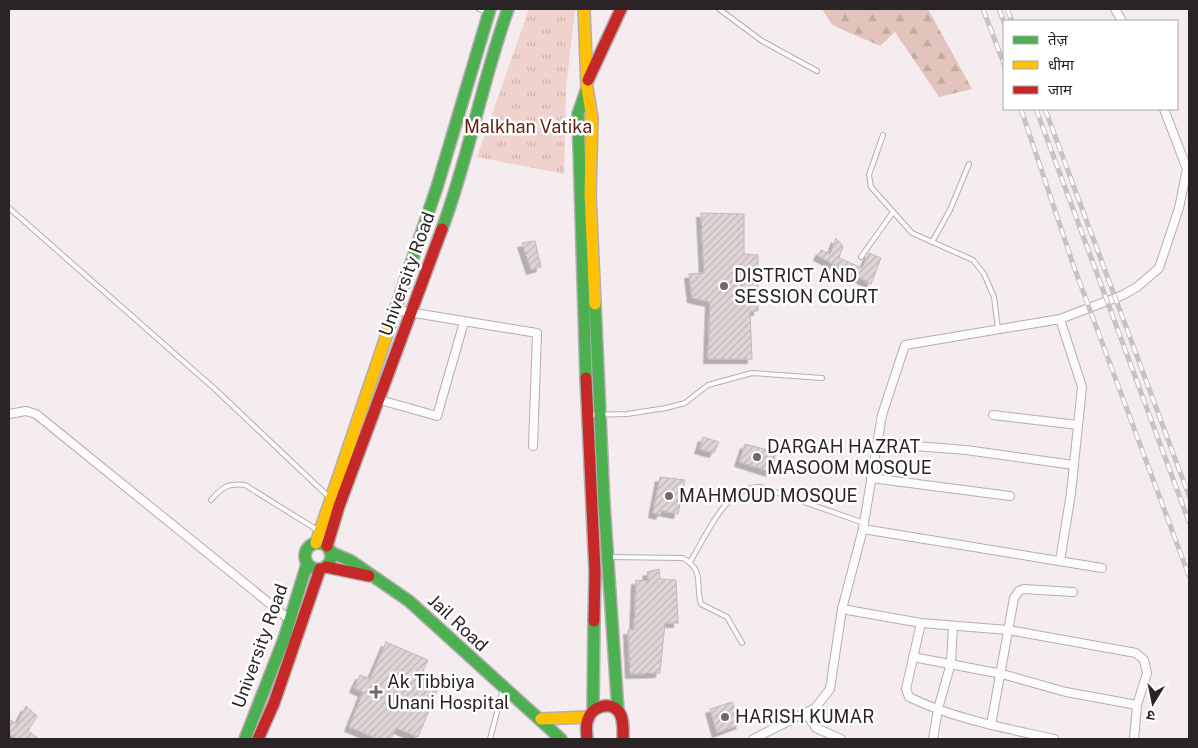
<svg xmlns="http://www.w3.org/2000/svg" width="1198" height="748" viewBox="0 0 1198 748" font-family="'Public Sans','Noto Sans Devanagari',sans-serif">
	<defs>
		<pattern id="forest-firs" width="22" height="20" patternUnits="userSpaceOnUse" patternTransform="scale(1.25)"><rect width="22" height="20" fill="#e2c4bc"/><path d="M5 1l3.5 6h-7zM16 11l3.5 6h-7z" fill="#c2a8a1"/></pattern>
		<pattern id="park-tufts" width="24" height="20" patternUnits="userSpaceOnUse" patternTransform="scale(1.25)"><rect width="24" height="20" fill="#eed2cb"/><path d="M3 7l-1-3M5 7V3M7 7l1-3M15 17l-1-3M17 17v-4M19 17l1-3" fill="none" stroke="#ccb4ae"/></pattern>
		<pattern id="building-hatch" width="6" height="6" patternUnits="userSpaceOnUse" patternTransform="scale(1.25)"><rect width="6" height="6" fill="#e0d4d5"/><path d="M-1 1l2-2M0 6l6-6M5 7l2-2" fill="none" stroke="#c0b6b7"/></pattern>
		<filter id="shadow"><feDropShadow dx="-4.5" dy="4.5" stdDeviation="0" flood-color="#0004"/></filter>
	</defs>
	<rect width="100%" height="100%" fill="#f4ecee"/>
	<!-- forest -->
	<path fill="url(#forest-firs)" d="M822,9H928L972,89L939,97L895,32L880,46L832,25Z"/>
	<!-- park -->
	<path fill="url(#park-tufts)" d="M529,9H575L566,88L564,174L477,157Z"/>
	<!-- building -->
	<g fill="url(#building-hatch)" stroke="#c0babb" filter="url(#shadow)">
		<path d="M701,213L744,214V254L758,255V311H750L752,359H708L710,302L692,298L689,274L704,273Z"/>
		<path d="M836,238L843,246L839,258L862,268L869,253L881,258L871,284L818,256L821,250L830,254Z"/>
		<path d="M535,241L541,267L531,270L522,243Z"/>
		<path d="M703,437L719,442L714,453L699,449Z"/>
		<path d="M745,444L776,452L771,472L739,462Z"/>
		<path d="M660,477L685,480L678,514L662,511L660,515L653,513Z"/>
		<path d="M659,569L660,579L676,580L678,623H665L660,673L630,674L628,630H634L636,580L649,581L647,572Z"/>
		<path d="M386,642L428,660L423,671L442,679L418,737L396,728L391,739H378L349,727L363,692L354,688L360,675L370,679Z"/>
		<path d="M732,702L741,724L717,733L710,709Z"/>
		<path d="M26,706L37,716L28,731L39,739H18L9,734V719L17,724Z"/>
	</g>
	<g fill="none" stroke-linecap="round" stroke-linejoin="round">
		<!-- lane casing -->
		<g stroke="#b5aeb0" stroke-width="6">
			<g id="lane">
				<path d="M479,9L487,12"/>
				<path d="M719,9L762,41L817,71"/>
				<path d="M883,135L869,175L871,187L912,233L973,260L984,274L994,297L998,329"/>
				<path d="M9,208L216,390L330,498"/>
				<path d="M932,242L950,210L969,164"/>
				<path d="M861,257L893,212"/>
				<path d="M588,415L627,414L666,408L685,403L708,385L752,373L822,378"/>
				<path d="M211,500C222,487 228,483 245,485L319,531"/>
				<path d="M609,557L683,558C705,571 695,583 701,604L727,617L742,643"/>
				<path d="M690,562C707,535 725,486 761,487L864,523"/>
				<path d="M490,739L503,689"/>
			</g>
		</g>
		<!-- street casing -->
		<g stroke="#b5aeb0" stroke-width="10">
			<g id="street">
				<path d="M1115,9L1122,21"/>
				<path d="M396,310L537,333L533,446"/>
				<path d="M380,400L437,416L464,322"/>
				<path d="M9,414L26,411L36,414L290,620"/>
				<path d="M993,415L1078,425"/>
				<path d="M878,443L966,450L1074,465"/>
				<path d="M871,478L1010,496"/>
				<path d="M863,529L1102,568"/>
				<path d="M1060,561L1071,493L1082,387L1060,319"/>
				<path d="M842,609L921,623L1008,630L1136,653L1144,660L1147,673L1137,705L1134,739"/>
				<path d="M921,623L906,689L909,697C954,719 1005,728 1054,739"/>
				<path d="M913,657L1002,674L1066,692L1137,705"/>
				<path d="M806,713L816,728L841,739"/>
				<path d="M991,725L1014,598L1019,591L1024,589L1073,592"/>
				<path d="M753,739L815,708L830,689L842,609L863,529L882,415L905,345L1060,319L1123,295L1137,287L1159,268L1179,208L1187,169L1164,109"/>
				<path d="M933,739L938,709L951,663L953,626"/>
			</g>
		</g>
		<!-- fast casing -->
		<g stroke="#b5aeb0" stroke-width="14">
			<g id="fast">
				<path d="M442,229C469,157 482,81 508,9"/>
				<path d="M406,278L437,187L490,9"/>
				<path d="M595,304L604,504L618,711"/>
				<path d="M586,378L578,114L587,88"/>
				<circle cx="318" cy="556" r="13"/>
				<path d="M330,552L351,561L409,601L561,739"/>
				<path d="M593,709L594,621"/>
				<path d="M245,739L284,639L307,564"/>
			</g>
		</g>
		<!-- slow casing -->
		<g stroke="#b5aeb0" stroke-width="14">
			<g id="slow">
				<path d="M584,9L587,88L592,118L590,194L595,304"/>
				<path d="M316,543L406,278"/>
				<path d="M541,719L588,717"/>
			</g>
		</g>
		<!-- jam casing -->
		<g stroke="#b5aeb0" stroke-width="14">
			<g id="jam">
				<path d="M588,80L621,9"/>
				<path d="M586,378L595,572L594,621"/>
				<path d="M327,546L339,506L442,229"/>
				<path d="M326,567L369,576"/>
				<path d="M258,739L274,703L320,569"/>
				<path d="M587,739C587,733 585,725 588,719C592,707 610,700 619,712C624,719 623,730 623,739"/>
			</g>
		</g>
		<!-- lane -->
		<use href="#lane" stroke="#fdfcfc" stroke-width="4"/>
		<!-- street -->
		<use href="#street" stroke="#fdfcfc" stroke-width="8"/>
		<!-- fast -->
		<use href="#fast" stroke="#4caf50" stroke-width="11"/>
		<!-- slow -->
		<use href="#slow" stroke="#ffc107" stroke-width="11"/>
		<!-- jam -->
		<use href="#jam" stroke="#c62828" stroke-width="11"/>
		<!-- rail casing -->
		<g stroke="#c6c3c4" stroke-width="5">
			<g id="rail">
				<path d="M983,9L1004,64"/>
				<path d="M999,9L1004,22"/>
				<path d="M1007,9L1012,21"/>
				<path d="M1021,109L1074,267L1189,576"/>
				<path d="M1036,109L1189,522"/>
				<path d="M1045,109L1189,496"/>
			</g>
		</g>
		<!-- rail -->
		<use href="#rail" stroke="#fff" stroke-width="3" stroke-dasharray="9" stroke-linecap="butt"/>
	</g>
	<!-- markers -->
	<g fill="#716a6c" stroke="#fff" stroke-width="2">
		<circle cx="724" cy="286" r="5"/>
		<circle cx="757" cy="457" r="5"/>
		<circle cx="669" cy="496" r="5"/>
		<path d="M373.5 684.5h5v5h5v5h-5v5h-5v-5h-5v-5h5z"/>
		<circle cx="725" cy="717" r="5"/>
	</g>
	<g text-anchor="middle" stroke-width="5" stroke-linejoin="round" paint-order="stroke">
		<!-- park labels -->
		<g font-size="18" fill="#632613" stroke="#fff">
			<text x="528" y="133">Malkhan Vatika</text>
		</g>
		<!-- street labels -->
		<g font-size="18" fill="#2a2426" stroke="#fff">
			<text transform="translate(407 274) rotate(-70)" y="6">University Road</text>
			<text transform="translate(458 623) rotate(43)" y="6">Jail Road</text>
			<text transform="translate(260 646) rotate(-70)" y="6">University Road</text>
		</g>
		<!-- poi labels -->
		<g font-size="18" fill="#2a2426" stroke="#fff" text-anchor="start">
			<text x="734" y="282">DISTRICT AND<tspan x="734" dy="21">SESSION COURT</tspan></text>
			<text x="767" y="453">DARGAH HAZRAT<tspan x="767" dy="21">MASOOM MOSQUE</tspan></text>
			<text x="679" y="502">MAHMOUD MOSQUE</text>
			<text x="387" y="688">Ak Tibbiya<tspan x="387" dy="21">Unani Hospital</tspan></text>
			<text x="735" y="723">HARISH KUMAR</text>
		</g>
	</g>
	<!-- border -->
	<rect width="1198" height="748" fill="none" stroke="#2a2426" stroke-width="20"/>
	<!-- legend -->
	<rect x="1003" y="20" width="175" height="90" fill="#ffffff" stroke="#aaa7a8"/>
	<rect x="1013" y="36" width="25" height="8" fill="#4caf50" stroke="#aaa7a8"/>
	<text x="1048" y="45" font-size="15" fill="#2a2426">तेज़</text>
	<rect x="1013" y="61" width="25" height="8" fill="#ffc107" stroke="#aaa7a8"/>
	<text x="1048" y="70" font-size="15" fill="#2a2426">धीमा</text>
	<rect x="1013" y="86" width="25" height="8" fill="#c62828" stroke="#aaa7a8"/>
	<text x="1048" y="95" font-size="15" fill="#2a2426">जाम</text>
	<!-- north arrow -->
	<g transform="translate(1153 703) rotate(190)" stroke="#ffffff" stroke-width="4" paint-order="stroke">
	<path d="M0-4L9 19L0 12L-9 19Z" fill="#2a2426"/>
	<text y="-8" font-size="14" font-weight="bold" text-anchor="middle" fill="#2a2426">उ</text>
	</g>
</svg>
